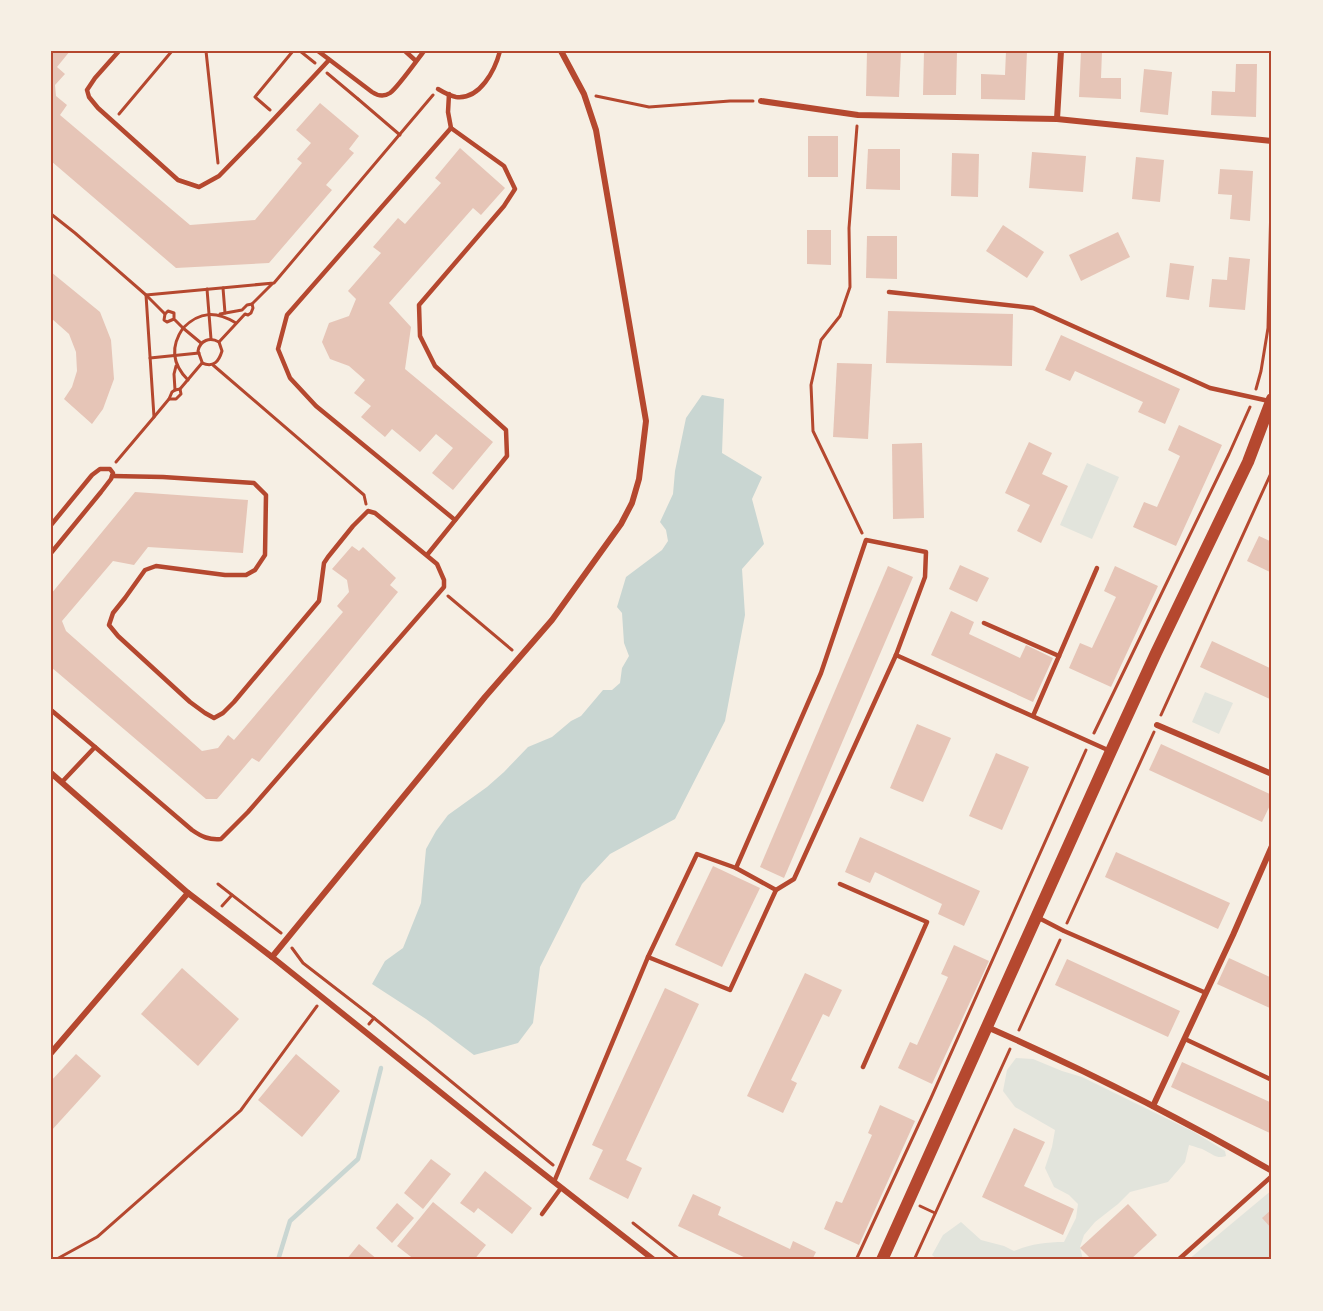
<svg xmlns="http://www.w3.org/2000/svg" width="1323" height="1311" viewBox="0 0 1323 1311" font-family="'Sofia Sans Condensed',sans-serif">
	<rect width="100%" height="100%" fill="#f6efe4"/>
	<!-- green -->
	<g fill="#e2e4dc">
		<path d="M1087,463L1119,477L1092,539L1060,525Z"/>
		<path d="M1205,692L1233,703L1219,734L1192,722Z"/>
		<path d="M1016,1058L1033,1059L1062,1071L1082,1077L1194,1132L1225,1151L1226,1156C1217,1159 1214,1155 1206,1151C1201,1148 1195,1147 1189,1145L1185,1162L1168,1182L1130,1192L1118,1204L1095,1222L1084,1235L1080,1247L1083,1260H938L932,1255L943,1235L961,1222L981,1240L1004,1246L1014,1251C1031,1244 1046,1242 1064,1242L1076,1218L1078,1204L1069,1195L1054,1187L1045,1168L1052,1147L1055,1130L1015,1107L1003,1091L1007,1070Z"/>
		<path d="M1272,1190V1260H1188Z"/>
	</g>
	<!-- water -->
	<path fill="#c9d6d2" d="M702,395L724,399L722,453L762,477L752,499L764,544L742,569L745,615L725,721L675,819L610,854L582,884L540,967L533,1023L518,1043L474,1055L426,1019L372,984L385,961L403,948L421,903L426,849L436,831L448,815L487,787L504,772L528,747L552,737L571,721L581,716L603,690H612L620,683L622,668L629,656L624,643L622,613L617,607L626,577L662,550L668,541L666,530L660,522L673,494L675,471L686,418Z"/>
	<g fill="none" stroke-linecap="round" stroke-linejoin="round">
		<!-- stream -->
		<path stroke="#c9d6d2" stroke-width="4.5" d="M278,1260L290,1221L358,1159L381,1068"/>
	</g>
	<!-- building -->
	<g fill="#e6c5b7">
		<path d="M51,51H70L57,67L65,74L55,85L56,96L67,105L60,115L190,225L255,220L302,163L297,159L311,143L296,130L320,103L359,136L349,149L354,153L326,185L332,190L269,263L176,268L51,161Z"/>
		<path d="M867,51H901L899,97L866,96Z"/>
		<path d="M924,51H957L956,95H923Z"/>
		<path d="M1006,51H1027L1025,100L981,99V74L1005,75Z"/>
		<path d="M1081,51H1102L1101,78H1121V99L1079,97Z"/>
		<path d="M1236,64H1257L1256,117L1211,115L1212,91L1235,92Z"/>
		<path d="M1144,69L1172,72L1168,115L1140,112Z"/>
		<rect x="808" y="136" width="30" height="41"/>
		<path d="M460,148L505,188L481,215L473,208L389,303L411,327L405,369L493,442L453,490L432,473L453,448L436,434L420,452L392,429L385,437L361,417L371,406L354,393L365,380L349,366L330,359L322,342L329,323L349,316L356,299L348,291L381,253L373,247L398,218L405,224L441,183L435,178Z"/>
		<path d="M868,149H900V190L866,189Z"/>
		<path d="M1032,152L1086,156L1083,192L1029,188Z"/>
		<path d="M952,153L979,154L978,197L951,196Z"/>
		<path d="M1136,157L1164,160L1160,202L1132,199Z"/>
		<path d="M1220,169L1253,171L1250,221L1230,219L1232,195L1218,194Z"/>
		<path d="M1003,225L1044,252L1027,278L986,251Z"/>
		<path d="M807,230H831V265L807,264Z"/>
		<path d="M1118,232L1130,257L1081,281L1069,255Z"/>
		<path d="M867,236H897V279L866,278Z"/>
		<path d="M1229,257L1250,259L1245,310L1209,307L1212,279L1227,280Z"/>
		<path d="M1170,263L1194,266L1189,300L1166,297Z"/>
		<path d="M51,272L100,312L111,340L114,379L103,409L92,424L64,399L72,387L77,371L76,352L69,334L51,318Z"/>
		<path d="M888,311L1013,314L1012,366L886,363Z"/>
		<path d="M1061,335L1180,389L1165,424L1138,412L1143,402L1075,371L1070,381L1045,370Z"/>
		<path d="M837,363L872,364L868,439L833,437Z"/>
		<path d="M1179,425L1222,445L1176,546L1133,527L1144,502L1157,507L1180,456L1168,450Z"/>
		<path d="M1029,442L1052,453L1042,474L1068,486L1041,543L1017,531L1030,505L1005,493Z"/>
		<path d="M922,443L924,518L893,519L892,444Z"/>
		<path d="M135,492L248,500L243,553L148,547L134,565L113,561L62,621L66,631L202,751L218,748L228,735L234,740L343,612L337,606L349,592L347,580L332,569L352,546L359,551L363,547L396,578L390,585L398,592L259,762L252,758L217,799H206L51,667V594Z"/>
		<path d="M1259,536L1272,542V573L1247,561Z"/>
		<path d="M960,565L989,578L977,602L949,589Z"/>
		<path d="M888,566L913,577L784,878L760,867Z"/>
		<path d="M1115,566L1158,586L1111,687L1069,668L1080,643L1092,648L1116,597L1104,591Z"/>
		<path d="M951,611L974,622L969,634L1020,658L1026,645L1053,658L1033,702L931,655Z"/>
		<path d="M1212,641L1272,669V700L1200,667Z"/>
		<path d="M917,724L951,738L923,802L890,788Z"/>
		<path d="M1161,744L1272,795V801L1262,822L1149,770Z"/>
		<path d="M996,753L1029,767L1002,830L969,816Z"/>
		<path d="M860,837L980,891L964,926L938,914L942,904L875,872L870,883L845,872Z"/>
		<path d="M1116,852L1230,903L1218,929L1105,877Z"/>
		<path d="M713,866L760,888L722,967L675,945Z"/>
		<path d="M954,945L989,961L932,1084L898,1068L910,1042L917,1045L948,977L941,974Z"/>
		<path d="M1229,958L1272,978V1009L1217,984Z"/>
		<path d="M1067,959L1180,1011L1168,1037L1055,985Z"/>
		<path d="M182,968L239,1019L198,1066L141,1014Z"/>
		<path d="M805,973L842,990L829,1017L823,1014L791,1080L797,1083L783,1113L747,1096Z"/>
		<path d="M665,988L699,1004L626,1160L642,1168L628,1199L589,1179L603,1150L592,1145Z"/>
		<path d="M76,1054L101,1076L51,1131V1081Z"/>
		<path d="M296,1054L340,1091L302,1137L258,1100Z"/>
		<path d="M1182,1062L1272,1103V1134L1171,1087Z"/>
		<path d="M880,1105L915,1121L859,1245L824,1229L836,1201L842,1203L872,1135L868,1133Z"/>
		<path d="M1014,1128L1045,1142L1024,1186L1074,1209L1063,1235L982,1197Z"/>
		<path d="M431,1159L451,1174L423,1209L404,1193Z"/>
		<path d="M485,1171L532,1208L512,1234L478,1208L474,1213L460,1203Z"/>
		<path d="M693,1194L721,1207L718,1215L790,1249L793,1241L816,1252L812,1260H750L678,1226Z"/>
		<path d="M433,1202L486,1245L474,1260H415L397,1246Z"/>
		<path d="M397,1203L414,1218L392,1243L376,1228Z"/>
		<path d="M1128,1204L1157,1235L1130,1260H1092L1080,1248Z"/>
		<path d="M1272,1209V1229L1262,1218Z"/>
		<path d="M359,1244L378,1260H346Z"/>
	</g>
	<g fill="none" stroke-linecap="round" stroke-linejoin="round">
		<!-- path -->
		<g stroke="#b5482f" stroke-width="3">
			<path d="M206,51L218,163"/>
			<path d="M300,51L315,63"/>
			<path d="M327,73L358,99"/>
			<path d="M596,96L649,107L730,101H753"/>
			<path d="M358,99L400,135"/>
			<path d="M270,110L255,97L293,51"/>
			<path d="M119,114L172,51"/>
			<path d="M857,126L849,228L850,287L840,316L821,340L811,385L813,431L862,533"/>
			<path d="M51,214L75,233L146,295L274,283L433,95"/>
			<path d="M223,288L225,313"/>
			<path d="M207,289L211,339"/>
			<path d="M147,296L165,314"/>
			<path d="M220,314L242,310L247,305L252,304"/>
			<path d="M174,319V313L168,311L165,314L164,320L167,322L174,319L183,328C200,311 216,311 236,323"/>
			<path d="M150,358L199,353"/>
			<path d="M202,362L198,351C200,340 210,337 219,342"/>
			<path d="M213,365L364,495L366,504"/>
			<path d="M188,380C172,364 170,347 183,328L201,343"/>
			<path d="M1256,389L1261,371L1268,328L1272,159"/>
			<path d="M175,390L174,374L176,366"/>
			<path d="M169,399H176L181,394L180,389"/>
			<path d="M154,417L169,399L172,392L175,390L180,389L202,363C214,368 219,361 222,351L219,342L245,314L248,315L251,313L253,308L252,304L272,284"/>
			<path d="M116,462L154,417L146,295"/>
			<path d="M448,596L512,650"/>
			<path d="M1161,715L1272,471"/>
			<path d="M1094,733L1229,454L1250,407"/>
			<path d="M218,884L281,933"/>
			<path d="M222,906L232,895"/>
			<path d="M1067,923L1154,732"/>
			<path d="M292,948L303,963L374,1018"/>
			<path d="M369,1024L374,1018L553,1165"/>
			<path d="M1019,1030L1060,940"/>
			<path d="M920,1206L935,1213"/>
			<path d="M633,1223L680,1260"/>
			<path d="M55,1260L97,1237L241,1110L317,1006"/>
			<path d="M856,1260L931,1098L1086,750"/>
			<path d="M914,1260L1010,1049"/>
		</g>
		<!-- service -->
		<g stroke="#b5482f" stroke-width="4.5">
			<path d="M119,51L95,78L87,90L89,97L98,108L178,180L199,187L219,176L258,136L329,60"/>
			<path d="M318,51L372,92C378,96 384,97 390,93C398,87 417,60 424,51"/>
			<path d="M405,51L416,61"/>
			<path d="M438,89C443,92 450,96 456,97C480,100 495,70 500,51"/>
			<path d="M451,128L287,315L278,349L290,378L316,406L455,520"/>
			<path d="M889,292L1033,308L1210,388L1269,401"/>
			<path d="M51,525L92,475L100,469H110L113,473L111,479L101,492L51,553"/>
			<path d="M427,555L507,456L506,430L435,366L420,336L419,305L504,206L515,189L504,166L451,128L448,112L449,94"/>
			<path d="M984,623L1059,656"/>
			<path d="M896,655L1110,751"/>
			<path d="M51,710L95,747"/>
			<path d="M1033,716L1097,568"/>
			<path d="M62,782L95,747L192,830C202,837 209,840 221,839L248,812L444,587V580L437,564L375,513L368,511L353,526L328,557L324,563L319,601L234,702L223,713L214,718L205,713L190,702L118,636L109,625L113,613L125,598L145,570L156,566L225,575H246L255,570L265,555L266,495L254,483L163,477L112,476"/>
			<path d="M840,884L927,922L863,1067"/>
			<path d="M1037,917L1064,931L1206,993"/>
			<path d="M648,957L730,990L776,890L794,879L896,655L925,577L926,552L866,540L821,673L736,868"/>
			<path d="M1185,1039L1272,1080"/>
			<path d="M554,1182L648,957L697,854L736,868L776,890"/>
			<path d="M542,1214L561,1188"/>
			<path d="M1178,1260L1272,1176"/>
		</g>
		<!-- minor -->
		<g stroke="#b5482f" stroke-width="6">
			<path d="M761,101L858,115L1057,119L1272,141"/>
			<path d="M1057,119L1061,51"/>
			<path d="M1157,725L1272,774"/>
			<path d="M51,773L188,893L272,957L490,1132L654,1260"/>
			<path d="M272,957L485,697L552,620L621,524L632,503L639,479L646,421L596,130L584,94L561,51"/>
			<path d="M987,1027C1085,1070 1180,1118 1272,1171"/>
			<path d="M51,1053L188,893"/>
			<path d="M1153,1106L1233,935L1272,846"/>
		</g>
		<!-- secondary -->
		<path stroke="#b5482f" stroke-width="12" d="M882,1260L1111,751L1156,653L1248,462L1272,399"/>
	</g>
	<!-- border -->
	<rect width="1323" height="1311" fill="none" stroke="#f6efe4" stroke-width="105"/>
	<rect x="52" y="52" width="1218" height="1206" fill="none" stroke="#b5482f" stroke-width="2"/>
</svg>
